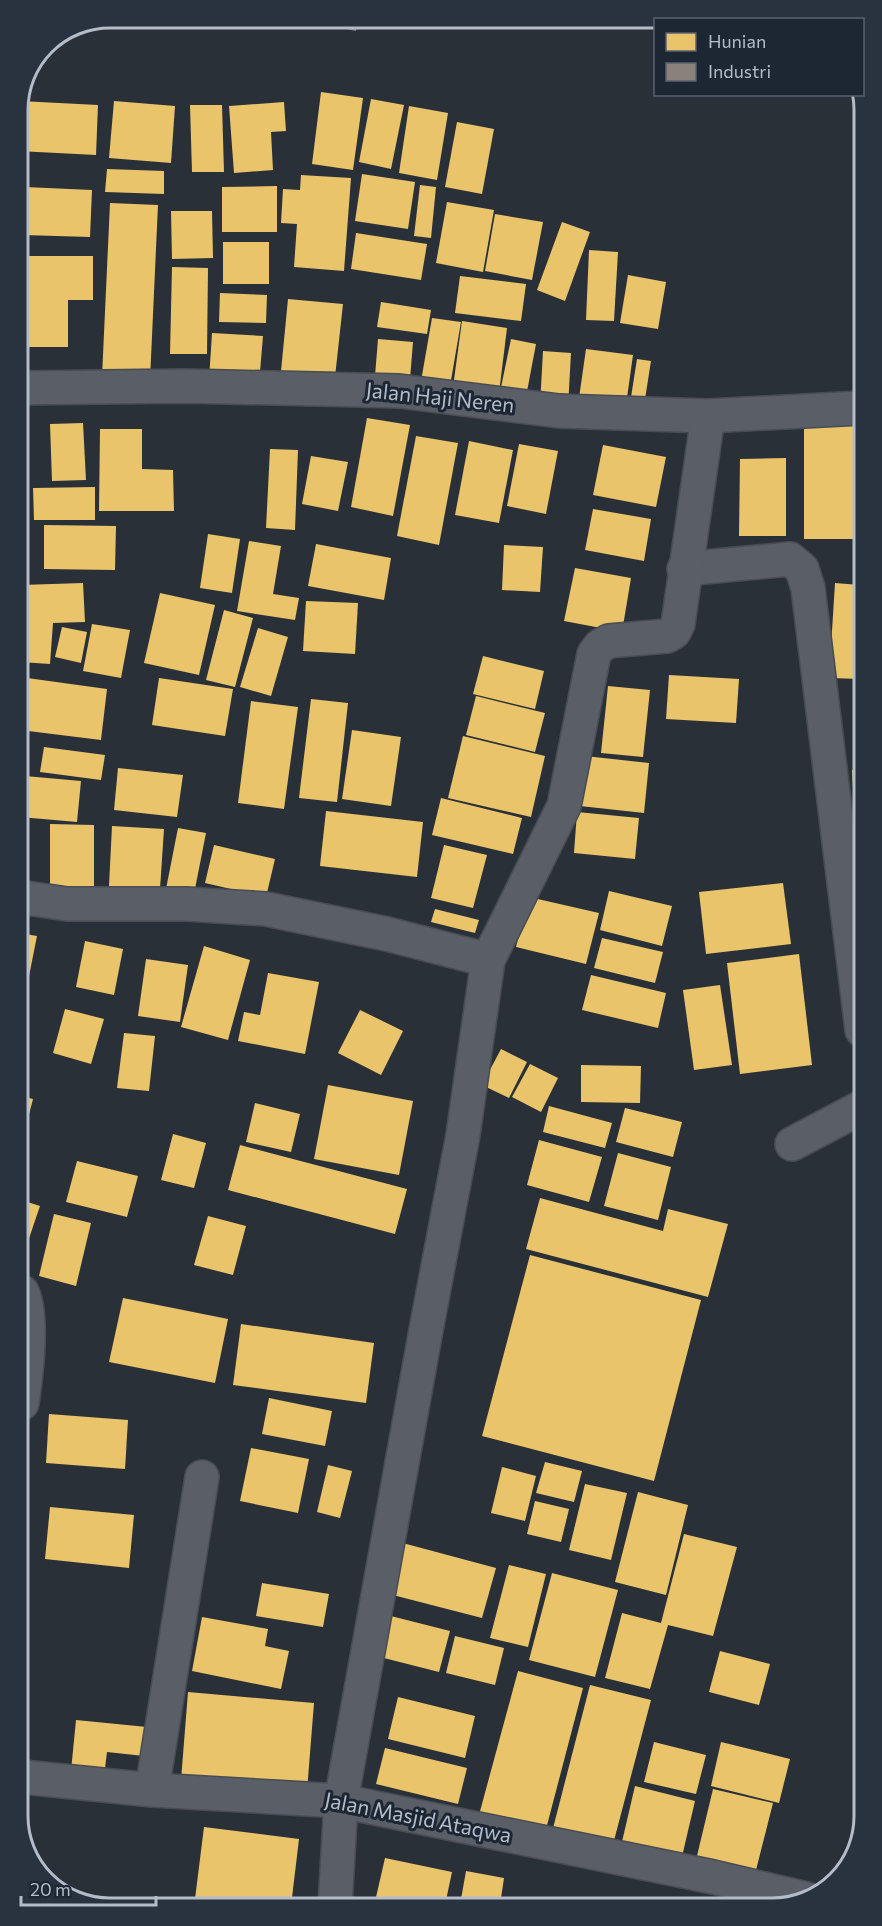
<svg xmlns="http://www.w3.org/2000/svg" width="882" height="1926" viewBox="0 0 882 1926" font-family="Commissioner,sans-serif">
	<rect width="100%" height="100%" fill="#2a3038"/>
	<!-- homes -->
	<g fill="#e9c46a">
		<path d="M321,92L363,98L353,170L312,164Z"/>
		<path d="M371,99L404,105L391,169L359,162Z"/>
		<path d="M20,101L98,105L96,155L18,151V105Z"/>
		<path d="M114,101L175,106L171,163L109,158Z"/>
		<path d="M284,102L286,131L271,132L273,170L234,173L229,106Z"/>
		<path d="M190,105H222L224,172H192Z"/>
		<path d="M409,106L448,113L437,180L399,173Z"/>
		<path d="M457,122L494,129L482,194L445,187Z"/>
		<path d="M107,169L164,171V194L105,192Z"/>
		<path d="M362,174L415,182L408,229L355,221Z"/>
		<path d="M301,175L351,178L344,271L294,267L297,224L281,223L283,189L300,190Z"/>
		<path d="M420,185L436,187L431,238L414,236Z"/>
		<path d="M277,186V232H222V187Z"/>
		<path d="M25,187L92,190L90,237L23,235Z"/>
		<path d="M447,202L494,210L483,272L436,263Z"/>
		<path d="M110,203L158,205L150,380L102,377Z"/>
		<path d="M171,211H212L213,258L172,259Z"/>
		<path d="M495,214L543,222L532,280L485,271Z"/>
		<path d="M562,222L590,232L565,301L537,290Z"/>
		<path d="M356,233L427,244L421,280L351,269Z"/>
		<rect x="223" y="242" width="46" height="42"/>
		<path d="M589,250L618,252L614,321L586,320Z"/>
		<path d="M19,256H93V300H68V347H19Z"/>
		<path d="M172,267L208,268L207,354H170Z"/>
		<path d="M628,275L666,282L658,329L620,323Z"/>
		<path d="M460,276L526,284L521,321L455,313Z"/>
		<path d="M220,293L267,295L266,323L219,322Z"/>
		<path d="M288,299L343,304L335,377L281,371Z"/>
		<path d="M381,302L431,310L427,334L377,327Z"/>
		<path d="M432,318L461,322L449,392L420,387Z"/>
		<path d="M462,321L507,328L499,393L453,387Z"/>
		<path d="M212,333L263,336L259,384L209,380Z"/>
		<path d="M378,339L413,342L410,379L375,376Z"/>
		<path d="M511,339L536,344L525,402L499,397Z"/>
		<path d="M586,349L633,355L625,412L578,405Z"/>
		<path d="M543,351L571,353L568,407L540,405Z"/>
		<path d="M637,359L651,361L643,412L629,410Z"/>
		<path d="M367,418L410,425L393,516L351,507Z"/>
		<rect x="804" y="420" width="56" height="119"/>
		<path d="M83,423L86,480L52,481L50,424Z"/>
		<path d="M100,429H142V469L173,470L174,511H99Z"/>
		<path d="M19,434H25L27,518H19Z"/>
		<path d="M416,436L458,443L439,545L397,536Z"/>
		<path d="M469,441L513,450L499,523L455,515Z"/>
		<path d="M519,444L558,451L546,514L507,506Z"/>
		<path d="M603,445L666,457L656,507L593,495Z"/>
		<path d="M270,449L298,450L295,530L266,528Z"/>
		<path d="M311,456L348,462L338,511L302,504Z"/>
		<path d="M786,458V536H739L740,459Z"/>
		<path d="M95,487V520H34L33,488Z"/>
		<path d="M593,509L651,519L644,561L585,550Z"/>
		<path d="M44,525L116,526L115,570L44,569Z"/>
		<path d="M208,534L240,539L232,593L200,588Z"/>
		<path d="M249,541L281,546L273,594L299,598L295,620L237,611Z"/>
		<path d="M316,544L391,558L384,600L308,586Z"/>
		<path d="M504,545L543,547L540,592L502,590Z"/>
		<path d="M575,568L631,578L622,632L564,621Z"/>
		<path d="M83,583L85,622L53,623L50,664L20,662L21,585Z"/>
		<path d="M835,583L860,585L861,679L829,678Z"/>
		<path d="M160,593L215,605L199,675L144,663Z"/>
		<path d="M306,601L358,603L355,654L303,651Z"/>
		<path d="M224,610L253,618L235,687L206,680Z"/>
		<path d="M92,624L130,630L121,678L83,671Z"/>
		<path d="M62,627L87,632L81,663L55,657Z"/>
		<path d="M258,628L288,637L271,696L240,687Z"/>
		<path d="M483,656L544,671L535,709L473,694Z"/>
		<path d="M669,675L739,679L736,723L666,719Z"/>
		<path d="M20,677L107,689L101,740L20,730Z"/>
		<path d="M159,678L233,689L225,736L152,725Z"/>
		<path d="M608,686L650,690L643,757L601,753Z"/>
		<path d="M476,696L545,713L535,752L466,735Z"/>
		<path d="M311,699L348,703L337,802L299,798Z"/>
		<path d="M251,701L298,707L284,809L238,803Z"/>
		<path d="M352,730L401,737L391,806L342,799Z"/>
		<path d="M463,736L545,756L531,817L448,798Z"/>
		<path d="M44,747L105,755L101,780L40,772Z"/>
		<path d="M585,756L649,763L644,813L580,806Z"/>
		<path d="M118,768L183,775L177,817L114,810Z"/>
		<path d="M861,769V803L854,804L852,770Z"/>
		<path d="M25,776L81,781L77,822L20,817Z"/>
		<path d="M441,798L522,818L513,854L432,835Z"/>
		<path d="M326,811L423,822L417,877L320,866Z"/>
		<path d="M577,812L639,818L635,859L574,853Z"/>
		<path d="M50,824L94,825V898L50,897Z"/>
		<path d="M112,826L164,829L160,889L109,886Z"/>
		<path d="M178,828L206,833L194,894L166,889Z"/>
		<path d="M214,845L275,859L266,897L205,883Z"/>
		<path d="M444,845L487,855L473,908L431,898Z"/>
		<path d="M783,883L791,944L706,954L699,892Z"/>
		<path d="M609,891L672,906L662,946L600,930Z"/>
		<path d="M529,897L599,913L586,964L516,947Z"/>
		<path d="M435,909L479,920L475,933L431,922Z"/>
		<path d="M20,933L37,936L22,1011H21Z"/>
		<path d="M602,938L663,952L655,983L594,968Z"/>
		<path d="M85,941L123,949L114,995L76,987Z"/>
		<path d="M204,946L250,960L228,1040L181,1027Z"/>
		<path d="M799,954L812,1065L740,1074L727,963Z"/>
		<path d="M146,959L188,965L180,1022L138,1016Z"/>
		<path d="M268,973L319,982L305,1054L238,1041L244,1012L260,1015Z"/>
		<path d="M591,975L666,993L658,1028L582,1010Z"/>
		<path d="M720,985L732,1065L694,1070L683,990Z"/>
		<path d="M65,1009L104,1019L91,1064L53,1053Z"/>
		<path d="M360,1010L403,1031L381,1075L338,1053Z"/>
		<path d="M124,1033L155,1036L149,1091L117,1088Z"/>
		<path d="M501,1049L527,1062L509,1098L482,1085Z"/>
		<path d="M530,1064L558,1078L541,1112L512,1097Z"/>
		<path d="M581,1065L641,1066L640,1103L581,1102Z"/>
		<path d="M328,1085L413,1101L399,1175L314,1159Z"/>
		<path d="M21,1096L33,1099L22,1141H21Z"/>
		<path d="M255,1103L300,1114L291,1152L246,1142Z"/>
		<path d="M549,1106L612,1123L605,1148L543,1132Z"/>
		<path d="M625,1108L682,1122L673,1157L616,1142Z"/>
		<path d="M173,1134L206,1143L194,1188L161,1180Z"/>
		<path d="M539,1140L602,1157L589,1202L527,1185Z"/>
		<path d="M240,1145L407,1189L395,1234L228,1190Z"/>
		<path d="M618,1153L671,1167L658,1220L604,1206Z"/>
		<path d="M77,1161L138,1176L127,1217L66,1202Z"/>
		<path d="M540,1198L663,1231L668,1209L728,1224L708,1297L526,1249Z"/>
		<path d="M21,1200L40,1206L22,1259H21Z"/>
		<path d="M54,1214L91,1223L76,1286L39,1276Z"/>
		<path d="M208,1216L246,1226L233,1275L194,1265Z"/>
		<path d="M530,1255L701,1300L654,1481L482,1436Z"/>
		<path d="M123,1298L228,1319L215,1383L109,1362Z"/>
		<path d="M241,1324L374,1343L366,1403L233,1385Z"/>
		<path d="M269,1398L332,1411L325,1446L262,1434Z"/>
		<path d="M49,1414L128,1420L125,1469L46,1463Z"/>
		<path d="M251,1448L309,1459L298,1513L240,1501Z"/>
		<path d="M545,1462L582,1471L574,1502L536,1493Z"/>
		<path d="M328,1465L352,1471L340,1518L317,1512Z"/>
		<path d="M502,1467L536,1476L525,1521L491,1513Z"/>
		<path d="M585,1484L627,1493L611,1560L569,1550Z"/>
		<path d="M638,1492L688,1505L666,1595L615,1582Z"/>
		<path d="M535,1501L569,1509L561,1542L527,1534Z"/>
		<path d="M50,1507L134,1515L129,1568L45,1559Z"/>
		<path d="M684,1534L737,1547L713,1636L668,1625L650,1689L605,1678L622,1613L661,1623Z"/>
		<path d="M399,1542L496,1568L482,1618L385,1593Z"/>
		<path d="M509,1565L546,1574L528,1647L490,1638Z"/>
		<path d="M552,1573L618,1590L595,1677L529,1660Z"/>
		<path d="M262,1583L329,1594L323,1627L256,1616Z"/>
		<path d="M383,1614L450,1631L439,1672L372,1655Z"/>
		<path d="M202,1617L268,1629L265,1646L289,1651L281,1689L192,1671Z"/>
		<path d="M455,1636L504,1648L495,1685L446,1673Z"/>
		<path d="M720,1651L770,1664L759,1705L709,1692Z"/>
		<path d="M518,1671L583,1688L545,1833L479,1815Z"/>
		<path d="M590,1685L651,1700L611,1852L551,1836Z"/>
		<path d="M188,1692L314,1703L307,1791L181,1780Z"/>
		<path d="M398,1697L475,1716L465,1758L388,1739Z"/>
		<path d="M76,1720L147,1727L144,1756L107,1752L103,1785L70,1781Z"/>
		<path d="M654,1742L706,1755L696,1794L644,1782Z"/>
		<path d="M721,1742L790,1759L779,1803L711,1786Z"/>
		<path d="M385,1748L467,1768L458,1804L376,1784Z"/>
		<path d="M635,1786L695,1801L681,1861L621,1846Z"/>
		<path d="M713,1789L773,1803L755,1874L696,1860Z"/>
		<path d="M204,1827L299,1839L291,1906L194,1907Z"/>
		<path d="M385,1858L452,1872L445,1905L374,1906Z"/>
		<path d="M466,1871L504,1878L500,1905H460Z"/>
		<path d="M99,1899L144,1902V1908H105L98,1905Z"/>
	</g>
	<!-- industry -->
	<path fill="#8a817c" d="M291,18H358L356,31Z"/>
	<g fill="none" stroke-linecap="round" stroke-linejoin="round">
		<!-- minor casing -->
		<g stroke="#484c53" stroke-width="36">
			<g id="minor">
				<path d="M19,388L186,386L399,391L559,411L708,416L860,408"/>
				<path d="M684,569L790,559L802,569L808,588L862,1030"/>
				<path d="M20,897L67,904H186L266,909L387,934L488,960"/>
				<path d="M792,1144L862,1107"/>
				<path d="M22,1292C34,1315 26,1376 22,1403"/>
				<path d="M23,1777L152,1790L341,1801L713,1877L807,1899"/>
				<path d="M152,1790L202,1477"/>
				<path d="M335,1906L341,1801L426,1330L463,1135L488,960L564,806L594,654L600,646L609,641L667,636L674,632L678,624L708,416"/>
			</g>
		</g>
		<!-- minor -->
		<use href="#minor" stroke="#5a5e66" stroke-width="33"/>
	</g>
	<g text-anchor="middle" stroke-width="6" stroke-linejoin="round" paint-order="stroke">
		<!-- street labels -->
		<g font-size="21" fill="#b4bcc9" stroke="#1d2633">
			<text transform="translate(440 398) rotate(6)" y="7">Jalan Haji Neren</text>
			<text transform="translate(418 1818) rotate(11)" y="7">Jalan Masjid Ataqwa</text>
		</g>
	</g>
	<!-- crop -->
	<path d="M0 0H882V1926H0ZM110 28H772A82 82 0 0 1 854 110V1816A82 82 0 0 1 772 1898H110A82 82 0 0 1 28 1816V110A82 82 0 0 1 110 28Z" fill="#29323f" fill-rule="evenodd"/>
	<path fill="none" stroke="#b4bcc9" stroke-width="3" d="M110 28H772A82 82 0 0 1 854 110V1816A82 82 0 0 1 772 1898H110A82 82 0 0 1 28 1816V110A82 82 0 0 1 110 28Z"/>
	<!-- legend -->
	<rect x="654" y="18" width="210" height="78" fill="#1d2633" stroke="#59626f" stroke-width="1.5"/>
	<rect x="666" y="33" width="30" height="18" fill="#e9c46a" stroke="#59626f" stroke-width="1.5"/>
	<text x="708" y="48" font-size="18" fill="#b4bcc9">Hunian</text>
	<rect x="666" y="63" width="30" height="18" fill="#8a817c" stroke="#59626f" stroke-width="1.5"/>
	<text x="708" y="78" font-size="18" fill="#b4bcc9">Industri</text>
	<!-- scale -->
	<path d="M21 1896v9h135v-9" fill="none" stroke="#b4bcc9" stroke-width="3"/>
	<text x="30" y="1896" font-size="18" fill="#b4bcc9" stroke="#1d2633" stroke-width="4.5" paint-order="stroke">20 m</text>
</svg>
